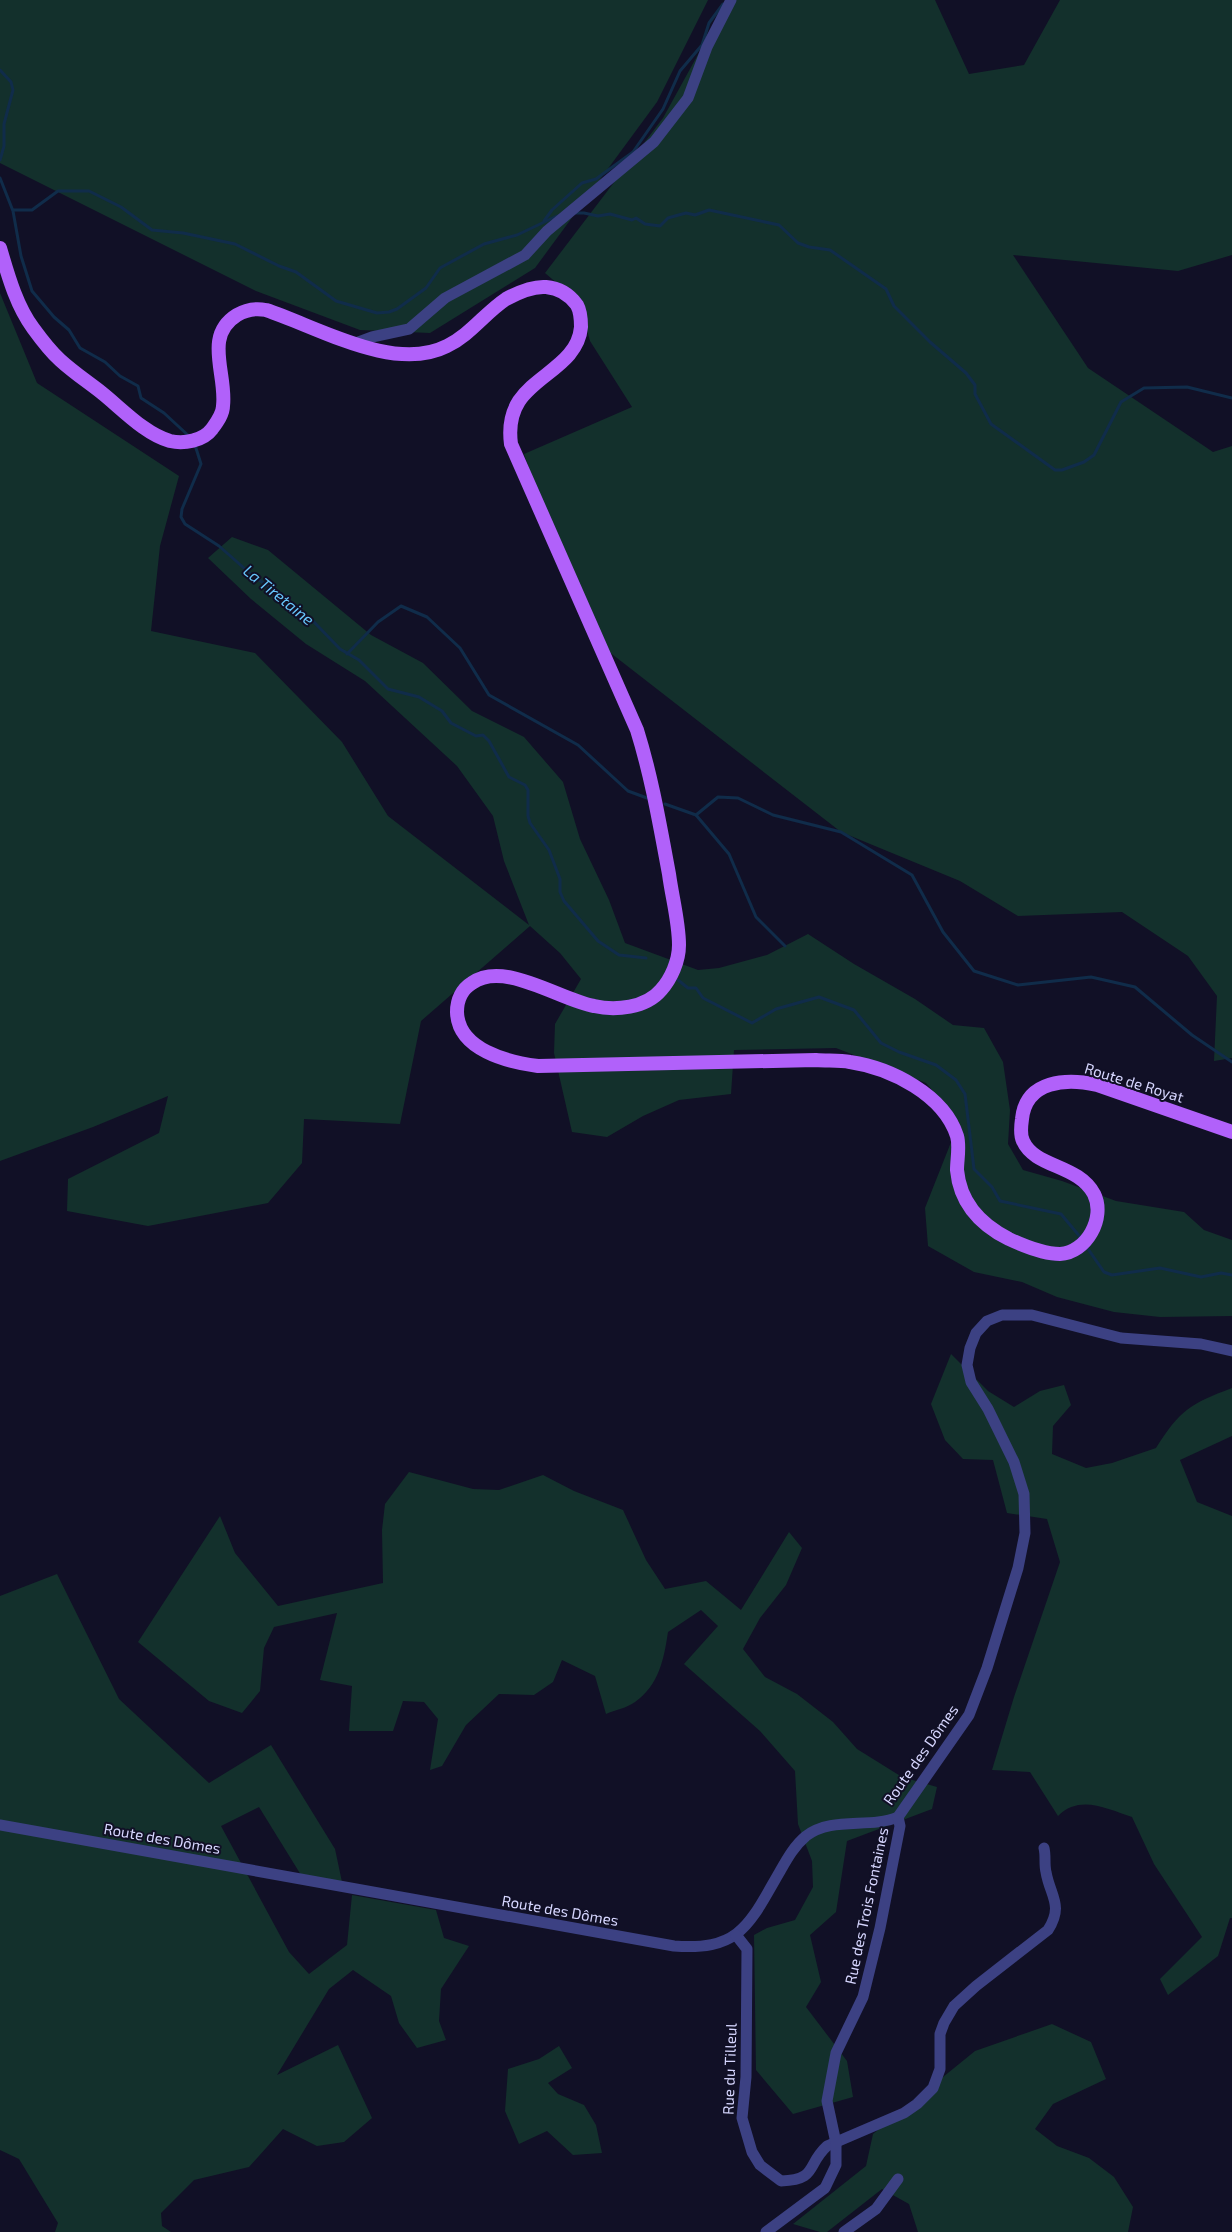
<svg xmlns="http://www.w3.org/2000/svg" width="1232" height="2232" viewBox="0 0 1232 2232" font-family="'Exo 2',sans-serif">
	<rect width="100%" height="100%" fill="#111026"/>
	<!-- green -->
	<g fill="#13302c">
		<path d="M0,0H708L657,102L535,268L430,333L360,330L256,291L0,163Z"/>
		<path d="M728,0H935L969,74L1024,65L1060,0H1232V255L1178,271L1013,255L1088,368L1213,452L1232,446V1058L1214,1061L1217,996L1188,956L1122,912L1018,916L960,881L841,832L608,651L550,527L524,454L632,407L590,341L579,302L545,273L663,118Z"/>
		<path d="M0,293L37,383L179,476L160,546L151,631L255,653L342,742L388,816L529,925L504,861L493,816L457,766L365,681L306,644L251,599L208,558L232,537L268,550L371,635L423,663L472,711L524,737L563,782L580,839L609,900L625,943L698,970L719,968L767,955L808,934L854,964L915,999L953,1025L984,1028L1003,1062L1010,1110L1008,1144L1023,1170L1062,1181L1116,1201L1184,1212L1204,1230L1232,1240V1316L1160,1317L1114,1312L1057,1297L1022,1282L974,1272L928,1246L925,1208L959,1122L926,1083L836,1048L734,1050L731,1094L679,1100L643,1116L607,1137L572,1132L554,1053L555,1024L581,979L560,953L530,926L421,1021L400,1124L304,1119L302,1163L268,1203L148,1226L67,1211L68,1179L159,1133L168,1096L93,1127L0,1161Z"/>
		<path d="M951,1354L988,1391L1014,1407L1040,1391L1064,1385L1071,1405L1053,1426L1052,1454L1086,1468L1112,1463L1156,1448C1180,1410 1190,1404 1232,1388V1436L1180,1460L1197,1502L1232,1516V1918H1230L1218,1956L1168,1995L1160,1979L1202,1937L1154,1864L1132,1817C1107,1809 1080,1794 1058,1816L1030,1772L992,1770L1014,1697L1060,1562L1047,1519L1007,1513L993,1460L963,1459L945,1440L931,1404Z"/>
		<path d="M409,1472L473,1489L499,1490L543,1475L574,1491L623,1510L646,1560L665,1589L706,1581L741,1610L789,1532L802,1548L786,1585L760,1618L743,1649L765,1677L797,1694L833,1722L857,1749L902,1777L937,1787L932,1809L847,1841L836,1912L810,1935L821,1982L806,2007L847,2061L853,2097L793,2114L756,2070L754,1935L767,1928L795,1920L813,1887L812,1861L798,1824L795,1771L760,1731L684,1664L718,1626L701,1610L668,1632C664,1659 659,1685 635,1702C627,1708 615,1710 606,1714L595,1676L562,1660L553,1682L534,1695L499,1694L466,1725L442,1766L430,1770L438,1719L424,1702L403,1701L393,1731H349L352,1686L320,1680L337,1613L274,1627L264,1648L260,1691L242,1713L209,1701L138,1642L220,1516L235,1553L278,1606L383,1583L382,1530L385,1504Z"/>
		<path d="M57,1574L119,1699L209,1783L271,1745L335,1849L342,1882L301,1875L259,1807L221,1826L289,1952L309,1974L347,1945L352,1895L436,1910L444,1938L469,1946L441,1989L439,2021L446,2040L417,2048L399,2023L391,1996L353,1970L329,1989L277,2075L338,2045L372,2118L344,2142L317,2146L283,2129L249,2167L194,2180L161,2213L162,2226L171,2232H55L58,2223L19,2159L0,2150V1596Z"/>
		<path d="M1052,2024L1091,2042L1106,2079L1053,2104L1035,2129L1057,2146L1089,2158L1114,2177L1133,2207L1128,2232H918L909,2204L882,2189L827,2232H820L793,2224L866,2166L873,2134L975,2051Z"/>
		<path d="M559,2046L572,2068L548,2083L558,2094L584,2105L596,2125L602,2153L573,2155L547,2131L519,2144L505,2111L508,2069L539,2059Z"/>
	</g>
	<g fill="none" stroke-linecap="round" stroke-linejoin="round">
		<!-- stream -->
		<g stroke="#102c4a" stroke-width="3">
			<path d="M0,70L11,82L13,90L4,124V146L0,160"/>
			<path d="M0,178L13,211L21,256L32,291L54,317L69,330L80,348L105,362L120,376L138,386L141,398L164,413L191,438"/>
			<path d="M13,210H32L58,191H89L121,207L152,230L183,233L235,244L279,266L296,272L336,301L377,313L389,312L397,309L426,288L440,268L484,244L517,235L557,216"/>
			<path d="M576,213H584L598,216L610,214L632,220L636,218L645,224L660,226L668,218L675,216L686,213L695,215L709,210L779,225L798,243L809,247L830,250L886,289L894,306L930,342L966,373L975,385V394L991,424L1055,470H1062L1084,462L1094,455L1121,402L1144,388L1187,387L1232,398"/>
			<path d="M544,221L552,210L582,183L596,179L633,152L663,109L680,71L702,45L709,23L723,4"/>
			<path d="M195,445L201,464L182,509L181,517L185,524L219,546L253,576L274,590L298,615L313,621L340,649L359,660L388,689L419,697L442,711L451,723L476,736L483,735L489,741L509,777L525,785L528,790V816L530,823L549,850L560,879V892L564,901L598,941L619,955L646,958"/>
			<path d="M347,654L378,622L401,606L427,617L460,648L489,695L578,745L628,791L647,798"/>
			<path d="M665,804L696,815L718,797L738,798L773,815L841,832L912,875L943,932L974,971L1018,985L1091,977L1135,987L1192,1035L1232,1062"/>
			<path d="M696,815L729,854L756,917L785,946"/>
			<path d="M678,980L688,988H696L703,998L752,1023L776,1009L819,997L854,1010L881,1043L899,1052L936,1065L956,1080L965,1094L974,1169L992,1187L1000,1201L1061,1214L1081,1238"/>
			<path d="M1086,1246L1104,1272L1112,1275L1160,1268L1201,1277L1221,1273L1232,1275"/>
		</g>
		<!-- minor -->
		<g stroke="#3c4183" stroke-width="11">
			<path d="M356,343L372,337L409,329L445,298L525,255L547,231L654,142L688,98L707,47L731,0"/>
			<path d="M0,1825L674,1946C740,1951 749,1925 779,1873C787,1859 794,1846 806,1836C832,1816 869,1829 898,1817L969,1715L987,1668L1018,1568L1025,1533L1024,1494L1014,1462L988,1409L971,1382L967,1365L970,1348L976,1333L987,1321L1002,1315H1032L1121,1338L1201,1344L1232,1351"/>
			<path d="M736,1935L747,1949L746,2077L742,2118L752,2152L760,2165L781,2181C818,2180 806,2165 827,2146L904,2113L917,2104L933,2088L940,2069V2034L944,2023L954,2006L976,1986L1048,1930C1064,1905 1050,1896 1046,1872C1044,1864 1046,1856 1044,1848"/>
			<path d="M766,2232L825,2188L836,2165V2143L827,2101L836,2053L863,1997L880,1928L900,1826L898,1817"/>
			<path d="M844,2232L876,2209L898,2179"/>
		</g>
		<!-- major -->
		<path stroke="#b161fa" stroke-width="14" d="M0,248C8,275 16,305 33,328C41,339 50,351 60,360C73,372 88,382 102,393C122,409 145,434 170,441C184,444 203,441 212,429C217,422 223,414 223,406C227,374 203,336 237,315C247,309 256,308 266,310C318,327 394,373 447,346C470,335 485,313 506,299C517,293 534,286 546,287C559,288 569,294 577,305C581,312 581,320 581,327C578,363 537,374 519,401C510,415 509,429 511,444L637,730C652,778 660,826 669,874C672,897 679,922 679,945C679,961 671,979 661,990C646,1008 615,1011 594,1006C560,1000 504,960 472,983C462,989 457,1000 457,1012C458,1050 508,1062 538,1066L816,1060C827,1061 839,1060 850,1062C891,1068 944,1095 957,1136C960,1146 957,1160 957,1170C960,1203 981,1225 1009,1239C1024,1246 1043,1254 1060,1254C1086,1253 1106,1218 1094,1194C1078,1164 1035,1168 1023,1141C1020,1135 1021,1126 1022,1119C1026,1080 1067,1078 1097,1085L1232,1132"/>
	</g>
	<g text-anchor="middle" stroke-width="4" stroke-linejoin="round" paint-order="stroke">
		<!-- street labels -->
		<g font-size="15" fill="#d6d6fe" stroke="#111026">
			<text transform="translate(1134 1083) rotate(17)" y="5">Route de Royat</text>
			<text transform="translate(921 1755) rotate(-55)" y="5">Route des Dômes</text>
			<text transform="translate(162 1839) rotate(10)" y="5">Route des Dômes</text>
			<text transform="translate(867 1906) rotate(-78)" y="5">Rue des Trois Fontaines</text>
			<text transform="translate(560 1911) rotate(10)" y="5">Route des Dômes</text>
			<text transform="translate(730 2069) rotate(-88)" y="5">Rue du Tilleul</text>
		</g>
		<!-- water labels -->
		<g font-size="16" font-style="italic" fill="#67c5fa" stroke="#111026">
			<text transform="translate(279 595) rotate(39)" y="6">La Tiretaine</text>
		</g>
	</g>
</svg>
